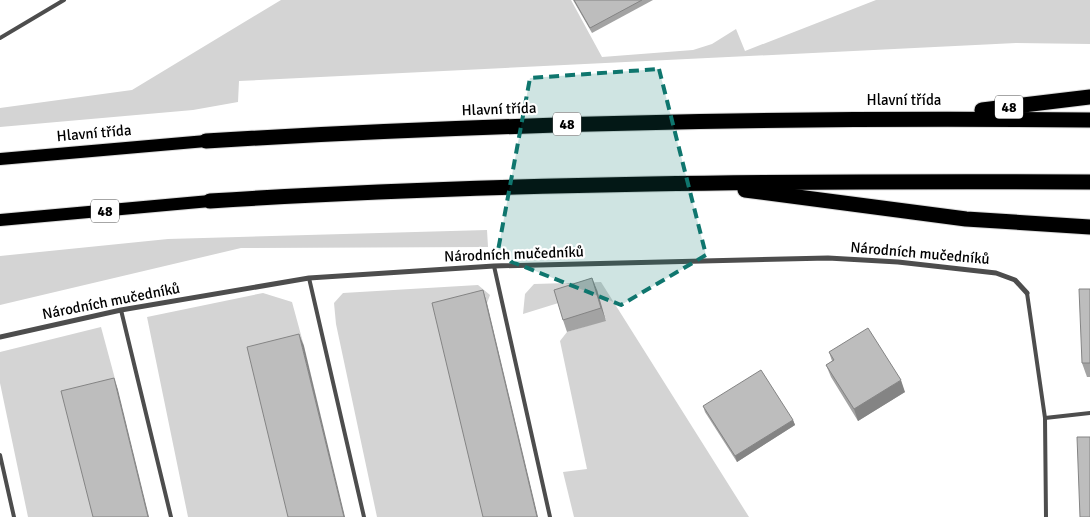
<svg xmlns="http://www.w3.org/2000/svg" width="1090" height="517" viewBox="0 0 1090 517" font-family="Signika,sans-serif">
	<rect width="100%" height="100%" fill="#fff"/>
	<!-- green -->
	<g fill="#d4d4d4">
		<path d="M281,0H571L602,57L693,50L712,44L736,29L745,51L876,0H1090V44L1016,43L239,81L238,102L193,110L0,127V108L132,90Z"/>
		<path d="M487,230L488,247L241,248L0,305V256L168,239Z"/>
		<path d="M601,282L749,517H574L563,472L587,469L560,341L567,332L606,320L597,291L523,314L525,294L534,284Z"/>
		<path d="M478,285L490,295L487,303L484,517H377L336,324L334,303L343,293Z"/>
		<path d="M263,293L292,302L304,346L252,359L289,517H188L147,317Z"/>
		<path d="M101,327L118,390L66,403L94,517H28L0,383V352Z"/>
	</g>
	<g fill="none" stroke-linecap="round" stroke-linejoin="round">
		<!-- primary casing -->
		<g stroke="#dbdbdb" stroke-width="14">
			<g id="primary">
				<path d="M0,159L206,141"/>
				<path d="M0,220L210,201"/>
			</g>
		</g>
		<!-- highway casing -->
		<g stroke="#dbdbdb" stroke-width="17">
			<g id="highway">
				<path d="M982,110L1090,97"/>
				<path d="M206,141C500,123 795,117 1090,120"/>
				<path d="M745,190L966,219L1090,227"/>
				<path d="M210,201C503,182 796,181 1090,182"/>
			</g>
		</g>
		<!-- lane -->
		<g stroke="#4d4d4d" stroke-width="4">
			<path d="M0,38L64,0"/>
			<path d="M494,266L550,517"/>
			<path d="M309,278L364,517"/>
			<path d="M1027,293L1045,418L1046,517"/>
			<path d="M121,310L171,517"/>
			<path d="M1045,418L1090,413"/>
			<path d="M0,455L14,517"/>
		</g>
		<!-- street -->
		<path stroke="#4d4d4d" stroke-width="5" d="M0,337L121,310L309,278L494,266L828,258L898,262L996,273L1015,280L1027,293"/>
		<!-- primary -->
		<use href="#primary" stroke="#000" stroke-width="12"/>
		<!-- highway -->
		<use href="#highway" stroke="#000" stroke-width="15"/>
	</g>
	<!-- wall -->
	<g fill="#a3a3a3">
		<path d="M573,0H653L592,33Z"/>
		<path d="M1090,289V377H1087L1082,363Z"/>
		<path d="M597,290L606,321L567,332L563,320Z"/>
		<path d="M829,352L905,392L858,421L831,377L826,365L832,361Z"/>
		<path d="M703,406L793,420L795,425L737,462L705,412Z"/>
	</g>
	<!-- shaded-wall -->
	<g fill="#848484">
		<path d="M592,278L597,290L606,321L601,308Z"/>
		<path d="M483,290L487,303L538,517H537Z"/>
		<path d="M299,334L304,346L345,517H344Z"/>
		<path d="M114,378L118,390L149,517H148Z"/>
		<path d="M901,380L905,392L858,421L854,409Z"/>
		<path d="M793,420L795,425L737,462L735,456Z"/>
	</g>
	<!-- building -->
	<g fill="#bdbdbd" stroke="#848484">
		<path d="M574,0H642L590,28Z"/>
		<path d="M592,278L601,308L563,320L554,290Z"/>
		<path d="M1079,289H1090V363H1082Z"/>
		<path d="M483,290L537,517H483L432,303Z"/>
		<path d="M868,328L901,380L854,409L826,365L834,360L829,352Z"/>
		<path d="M299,334L344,517H288L247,347Z"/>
		<path d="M761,370L793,420L735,456L703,406Z"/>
		<path d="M114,378L148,517H93L61,391Z"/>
		<path d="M1077,437H1090V517H1080Z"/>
	</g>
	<!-- marked area -->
	<path fill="#0f766e" fill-opacity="0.2" stroke="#0f766e" stroke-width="4" stroke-dasharray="10 6" stroke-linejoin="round" d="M659,69L706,255L621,305L497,256L530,78Z"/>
	<g text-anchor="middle" stroke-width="4.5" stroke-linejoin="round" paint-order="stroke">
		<!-- shield labels -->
		<g fill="#fff" stroke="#4c4c4c" stroke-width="1">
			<rect x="995" y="95.5" width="28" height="23" rx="4"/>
			<rect x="553" y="112.5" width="28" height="23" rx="4"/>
			<rect x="91" y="199.5" width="28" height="23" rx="4"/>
		</g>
		<g font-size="14" font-weight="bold" fill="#000">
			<text x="1009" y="112">48</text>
			<text x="567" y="129">48</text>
			<text x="105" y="216">48</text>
		</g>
		<!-- street labels -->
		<g font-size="15" fill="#000" stroke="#fff">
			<text x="904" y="105">Hlavní třída</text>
			<text transform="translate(499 109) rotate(-2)" y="5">Hlavní třída</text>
			<text transform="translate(94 133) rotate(-5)" y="5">Hlavní třída</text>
			<text transform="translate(920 253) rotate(5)" y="5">Národních mučedníků</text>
			<text transform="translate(514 254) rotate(-2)" y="5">Národních mučedníků</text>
			<text transform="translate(111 301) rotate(-11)" y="5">Národních mučedníků</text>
		</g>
	</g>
</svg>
